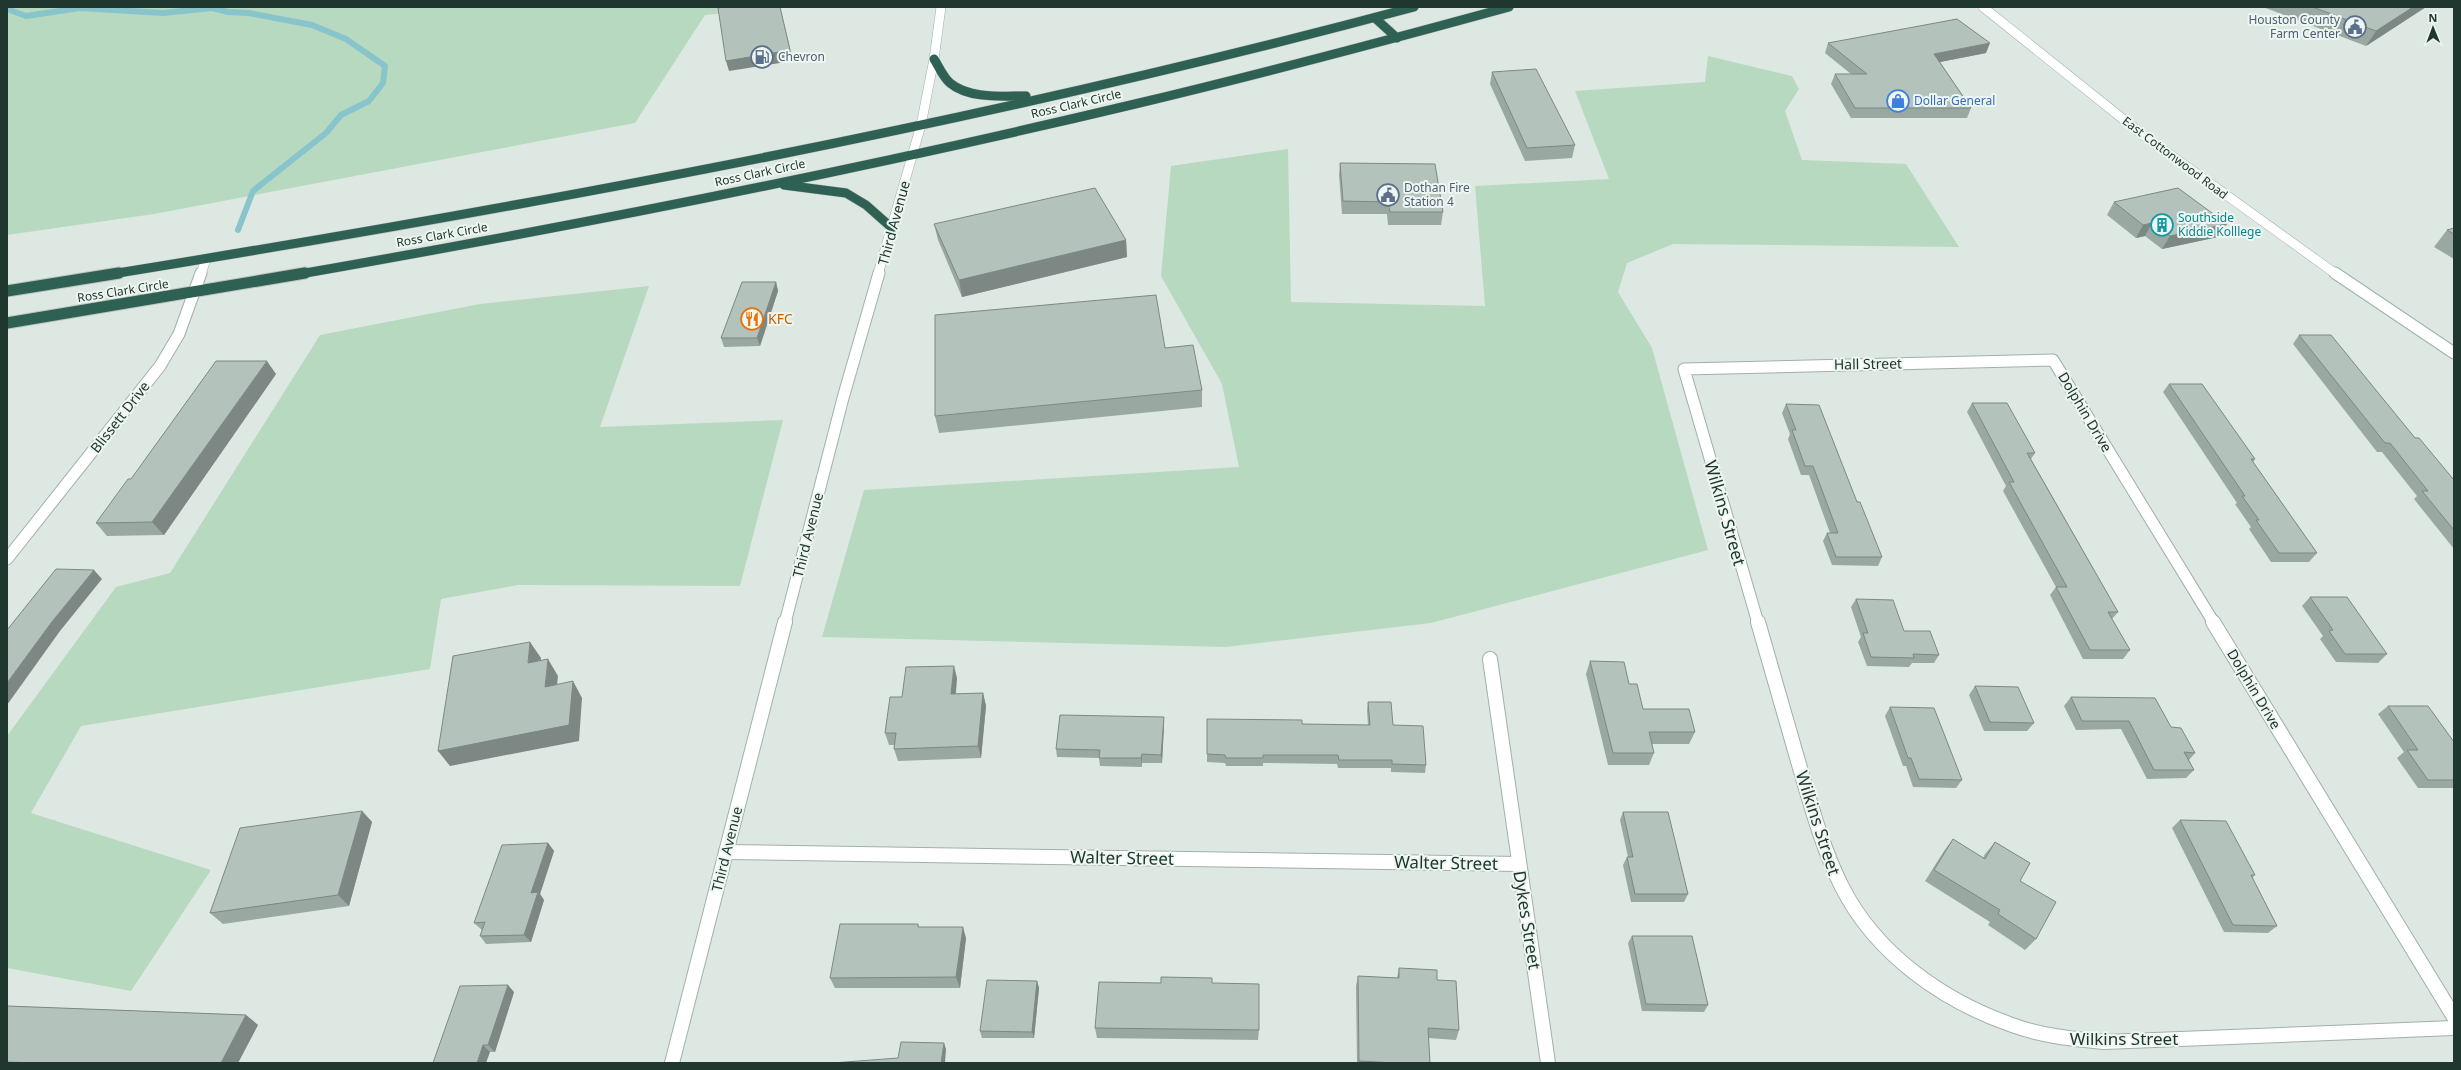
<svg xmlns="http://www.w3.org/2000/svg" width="2461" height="1070" viewBox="0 0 2461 1070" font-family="'Noto Sans',sans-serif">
	<rect width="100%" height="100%" fill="#dee8e3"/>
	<!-- green -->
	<g fill="#b7d9bf">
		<path d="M7,7H785L705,15L635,123L154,214L7,235Z"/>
		<path d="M1708,56L1792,76L1799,89L1785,111L1802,160L1906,164L1959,247L1673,244L1627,263L1618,292L1652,348L1708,550L1431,623L1226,647L822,637L864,490L1239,467L1222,384L1161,276L1171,166L1288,149L1291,302L1485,306L1475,186L1609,179L1575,91L1705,82Z"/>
		<path d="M649,286L600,427L783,420L740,586L518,585L441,599L430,669L81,726L31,813L211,870L131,991L7,968V736L116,587L170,573L320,335L480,304Z"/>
	</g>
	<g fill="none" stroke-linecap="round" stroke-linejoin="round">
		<!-- stream -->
		<path stroke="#88c4cb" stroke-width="6" d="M7,9L26,16L80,8L163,13L212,8L228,12L249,13L312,25L346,39L385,66L383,83L369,101L341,115L326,133L253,191L238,230"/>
		<!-- street-far2 casing -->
		<g stroke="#a1afaa" stroke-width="10">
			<path id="street-far2" d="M201,274L206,259"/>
		</g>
		<!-- street-far1 casing -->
		<g stroke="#a1afaa" stroke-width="13">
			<g id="street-far1">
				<path d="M7,559L160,366L179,334L201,273"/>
				<path d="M1758,623L1684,369L2053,360L2214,623"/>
			</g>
		</g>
		<!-- street casing -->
		<g stroke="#a1afaa" stroke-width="16">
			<g id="street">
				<path d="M1758,622C1772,671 1786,719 1800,768C1812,809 1823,849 1842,887C1876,954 1943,1001 2012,1025C2042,1036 2073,1039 2104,1042L2454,1028"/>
				<path d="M2213,622L2454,1017"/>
				<path d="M1490,659L1548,1063"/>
				<path d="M726,852L1518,864"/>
			</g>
		</g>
		<!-- secondary-far2 casing -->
		<g stroke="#9eb3aa" stroke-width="10">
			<g id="secondary-far2">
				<path d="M1983,7L2143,135L2336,274"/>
				<path d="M878,274L921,125L934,59L941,7"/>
			</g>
		</g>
		<!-- secondary-far1 casing -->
		<g stroke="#9eb3aa" stroke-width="13">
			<g id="secondary-far1">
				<path d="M2335,273L2454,353"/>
				<path d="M785,623L843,398L879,273"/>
			</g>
		</g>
		<!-- secondary casing -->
		<g stroke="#9eb3aa" stroke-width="16">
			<path id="secondary" d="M672,1063L785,622"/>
		</g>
		<!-- highway-far1 casing -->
		<g stroke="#bcc3c1" stroke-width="10">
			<g id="highway-far1">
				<path d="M1375,18L1397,38"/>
				<path d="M934,59C939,67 943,77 950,83C969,99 1002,96 1026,96"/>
				<path d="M784,185L846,193L866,205L892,228"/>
				<path d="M112,274C549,203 986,122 1414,7"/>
				<path d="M300,274C580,225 859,170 1135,104C1261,74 1385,41 1509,7"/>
			</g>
		</g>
		<!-- highway casing -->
		<g stroke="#bcc3c1" stroke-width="13">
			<g id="highway">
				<path d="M7,291L119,273"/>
				<path d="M7,323L305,273"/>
			</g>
		</g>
		<!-- street-far2 -->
		<use href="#street-far2" stroke="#fff" stroke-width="9"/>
		<!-- street-far1 -->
		<use href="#street-far1" stroke="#fff" stroke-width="11"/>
		<!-- street -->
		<use href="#street" stroke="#fff" stroke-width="14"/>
		<!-- secondary-far2 -->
		<use href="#secondary-far2" stroke="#fff" stroke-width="9"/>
		<!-- secondary-far1 -->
		<use href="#secondary-far1" stroke="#fff" stroke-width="11"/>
		<!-- secondary -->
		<use href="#secondary" stroke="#fff" stroke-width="14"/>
		<!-- highway-far1 -->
		<use href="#highway-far1" stroke="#2e6154" stroke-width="9"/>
		<!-- highway -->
		<use href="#highway" stroke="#2e6154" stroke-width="11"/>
	</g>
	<!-- wall -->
	<g fill="#9aa8a2">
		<path d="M2263,7H2426L2366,46Z"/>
		<path d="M1828,43L1986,53L1940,62L1971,108L1967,118H1851L1831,84L1835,74H1851L1825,53Z"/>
		<path d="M1492,72L1575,145L1572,158L1525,161L1490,84Z"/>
		<path d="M1340,163L1443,212L1441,225H1388L1387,214H1342L1339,175Z"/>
		<path d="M2114,202L2218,237L2162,249L2145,236L2136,238L2107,215Z"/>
		<path d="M934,224L1126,240L1127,257L962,297L938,240Z"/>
		<path d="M2454,228V259L2434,247L2447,230Z"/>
		<path d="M776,282L778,291L760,346L724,347L721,338Z"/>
		<path d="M2299,335L2415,438L2454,480V549L2414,499L2417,496L2382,452H2377L2293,344Z"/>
		<path d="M276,374L164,535L107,536L96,523L131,479Z"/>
		<path d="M2169,384L2255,459L2253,462L2317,553L2309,562H2271L2249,529L2251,527L2235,504L2237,503L2163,392Z"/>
		<path d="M1202,390V407L939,433L935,416Z"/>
		<path d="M1972,403L2035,453L2031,459L2118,612L2112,619L2130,650L2123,659H2083L2050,595L2056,587L2003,491L2006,486L1967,412Z"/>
		<path d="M1786,404L1857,502L1882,557L1878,566L1832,565L1823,541L1827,533H1830L1809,475H1801L1788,439L1790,434L1782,413Z"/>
		<path d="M2310,597L2387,654L2378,663L2336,662L2320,639L2323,636L2302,606Z"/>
		<path d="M1856,599L1904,631L1939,655L1934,663H1912L1909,667L1867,666L1858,642L1861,637L1851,607Z"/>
		<path d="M1590,661L1629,684L1643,709L1695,732L1689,744H1652L1654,753L1649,765H1608L1586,674Z"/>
		<path d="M957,678L956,694L983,693L986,706L981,758L898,761L894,749L895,745H889L885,733L902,697Z"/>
		<path d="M1975,686L2034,723L2027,731H1984L1969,695Z"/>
		<path d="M2071,697L2171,727L2195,753L2189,760L2194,770L2186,778L2147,779L2121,729L2076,730L2064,706Z"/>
		<path d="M1368,702L1393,725L1426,765L1425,773L1391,772V768H1338L1337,764L1263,763V766H1226L1225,763L1207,762V754L1302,724L1368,725L1367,710Z"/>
		<path d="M2388,706L2454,742V788H2418L2397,758L2404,752L2378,714Z"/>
		<path d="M1890,707L1962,780L1956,788L1913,787L1906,766H1903L1885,716Z"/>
		<path d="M1164,725L1162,763H1142V767L1100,766L1099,758L1057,757L1056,749Z"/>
		<path d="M362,811L372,822L349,906L223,924L210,913Z"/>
		<path d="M1623,812L1688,894L1684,902H1631L1623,865L1627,857H1628L1620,820Z"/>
		<path d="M2180,820L2255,875L2252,878L2277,926L2268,933L2224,932L2172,828Z"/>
		<path d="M1953,839L1983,858L1985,854L1995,842L2020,881L2036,939L2025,950L1988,925L1990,922L1925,881L1944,851Z"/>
		<path d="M548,843L554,851L540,894L544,900L531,942L486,944L480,936L482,930L474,923Z"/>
		<path d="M918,924L919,927L966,938L960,988H835L830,978Z"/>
		<path d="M1632,936L1708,1005L1704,1012L1642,1011L1628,943Z"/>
		<path d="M1399,968L1437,980L1459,1030L1456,1040L1428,1038L1430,1063H1357L1356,986L1358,976L1397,978Z"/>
		<path d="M1037,981L1039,988L1034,1038H982L980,1031Z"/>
		<path d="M1212,983L1259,1030L1258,1040L1097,1038L1095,1028Z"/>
		<path d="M514,992L495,1052H490L433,1063Z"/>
		<path d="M7,1006L246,1015L258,1025L238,1063H7Z"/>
	</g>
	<!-- shaded-wall -->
	<g fill="#7d8884">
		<path d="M780,7L793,61L729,71L726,61Z"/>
		<path d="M2413,7H2426L2366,46L2376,31Z"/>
		<path d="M1990,43L1986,53L1930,64L1934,54Z"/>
		<path d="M2152,223L2145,236L2136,238L2143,225Z"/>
		<path d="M2227,224L2218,237L2162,249L2170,236Z"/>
		<path d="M1126,240L1127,257L962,297L959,280Z"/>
		<path d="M776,282L778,291L760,346L757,338Z"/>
		<path d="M267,361L276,374L164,535L152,522Z"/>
		<path d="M94,570L102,579L60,631L7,705V683L51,623Z"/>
		<path d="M530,642L541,658L538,679L528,663Z"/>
		<path d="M548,659L558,676L555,703L545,687Z"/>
		<path d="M954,666L957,678L954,707L951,694Z"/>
		<path d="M573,681L582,698L579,741L450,766L438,751Z"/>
		<path d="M983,693L986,706L981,758L978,746Z"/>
		<path d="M1164,717V725L1162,763L1161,755Z"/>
		<path d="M1142,754V767L1141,758Z"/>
		<path d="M362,811L372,822L349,906L338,895Z"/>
		<path d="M548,843L554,851L540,894L544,900L531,942L524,935L531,893Z"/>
		<path d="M963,927L966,938L960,988L956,977Z"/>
		<path d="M1037,981L1039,988L1034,1038L1032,1032Z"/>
		<path d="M508,985L514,992L495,1052L488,1045Z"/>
		<path d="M246,1015L258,1025L238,1063H221Z"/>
		<path d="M944,1043L946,1049L945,1063H941Z"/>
		<path d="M483,1045L490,1052L486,1063H477Z"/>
	</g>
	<!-- building -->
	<g fill="#b3c3bc" stroke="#7d8884">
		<path d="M723,7H780L790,50L726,61L718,8Z"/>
		<path d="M2313,7H2413L2376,31Z"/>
		<path d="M1957,19L1990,43L1934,54L1971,108H1855L1835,74H1867L1828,43Z"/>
		<path d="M1536,69L1575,145L1527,148L1492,72Z"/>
		<path d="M1340,163L1435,164L1443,212H1390L1388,202L1343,201Z"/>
		<path d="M1095,188L1126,240L959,280L934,224Z"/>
		<path d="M2178,188L2227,224L2170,236L2152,223L2143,225L2114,202L2123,200Z"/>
		<path d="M2454,228V234L2447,230Z"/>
		<path d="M742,282H776L757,338H721Z"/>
		<path d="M1156,295L1165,348L1193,345L1202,390L935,416V315Z"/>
		<path d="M2299,335H2331L2415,438H2419L2454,480V530L2422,491H2428L2390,443H2385Z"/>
		<path d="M216,361H267L152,522L96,523L128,479H131Z"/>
		<path d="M2169,384H2202L2255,459H2251L2317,553H2279L2256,520H2259L2242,496H2245Z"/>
		<path d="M1972,403H2007L2035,453H2027L2118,612H2108L2130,650H2090L2056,587H2067L2009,482H2014Z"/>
		<path d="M1786,404L1819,405L1857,502H1860L1882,557H1836L1827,533H1838L1813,466H1805L1792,430H1796Z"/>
		<path d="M56,569L94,570L51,623L7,683V630Z"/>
		<path d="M2310,597H2347L2387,654H2345L2329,631L2333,630Z"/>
		<path d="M1856,599L1893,600L1904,631H1930L1939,655L1913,654L1914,658L1871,657L1863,633H1868Z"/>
		<path d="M530,642L528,663L548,659L545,687L573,681L569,725L438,751L453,656Z"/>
		<path d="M1590,661L1624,662L1629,684H1637L1643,709H1689L1695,732H1649L1654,753H1613Z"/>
		<path d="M954,666L951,694L983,693L978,746L894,749L896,733H885L890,697H902L906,667Z"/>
		<path d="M1975,686L2018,687L2034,723L1990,722Z"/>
		<path d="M2071,697L2155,698L2171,727L2181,728L2195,753L2184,752L2194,770H2154L2129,721H2082Z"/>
		<path d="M1368,702H1391L1393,725L1423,726L1426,765L1392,764V760H1339L1338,755H1263V758H1226L1225,755L1207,754V719L1302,720V724L1370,725Z"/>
		<path d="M2388,706H2428L2454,742V780H2428L2407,750H2418Z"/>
		<path d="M1890,707L1934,708L1962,780L1919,779L1911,758H1908Z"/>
		<path d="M1060,715L1164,717L1161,755L1142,754L1141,758H1099L1100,750L1056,749Z"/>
		<path d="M362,811L338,895L210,913L240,828Z"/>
		<path d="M1623,812H1668L1688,894H1635L1627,857H1633Z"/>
		<path d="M2180,820L2226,821L2255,875H2251L2277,926L2233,925Z"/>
		<path d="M1953,839L1985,859L1995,842L2030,863L2020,881L2056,902L2036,939L1998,914L2000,910L1934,870Z"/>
		<path d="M548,843L531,893L538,892L524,935L480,936L485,922L474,923L502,845Z"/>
		<path d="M840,924H918V927H963L956,977L830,978Z"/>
		<path d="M1632,936H1692L1708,1005L1646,1004Z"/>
		<path d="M1399,968L1437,970V980L1456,981L1459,1030L1428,1028L1430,1063H1396L1359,1061L1358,976L1399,978Z"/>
		<path d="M1161,977L1212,978V983L1259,984V1030L1095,1028L1099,982L1161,983Z"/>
		<path d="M987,980L1037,981L1032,1032L980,1031Z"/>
		<path d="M508,985L488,1045H483L477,1063H433L460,986Z"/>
		<path d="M7,1006L246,1015L221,1063H38L7,1062Z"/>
		<path d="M901,1042L944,1043L941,1063H832L898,1058Z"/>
	</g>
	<!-- icons -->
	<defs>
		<g id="civic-ring" transform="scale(1.15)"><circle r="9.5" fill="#eef6f1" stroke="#5c6f8a" stroke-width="1.5"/><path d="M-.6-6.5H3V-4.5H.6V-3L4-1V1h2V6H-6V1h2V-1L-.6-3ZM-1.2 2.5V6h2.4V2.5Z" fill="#5c6f8a"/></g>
		<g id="fuel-ring" transform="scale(1.15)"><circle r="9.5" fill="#eef6f1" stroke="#5c6f8a" stroke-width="1.5"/><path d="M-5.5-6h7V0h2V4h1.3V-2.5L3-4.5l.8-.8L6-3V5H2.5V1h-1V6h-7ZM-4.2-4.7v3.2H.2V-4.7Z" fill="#5c6f8a"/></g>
		<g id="shop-ring" transform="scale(1.15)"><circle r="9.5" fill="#eef6f1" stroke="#3f7fe0" stroke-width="1.5"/><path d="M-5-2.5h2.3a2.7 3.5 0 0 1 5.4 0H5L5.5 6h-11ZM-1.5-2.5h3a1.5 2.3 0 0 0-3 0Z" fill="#3f7fe0"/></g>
		<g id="building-ring" transform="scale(1.15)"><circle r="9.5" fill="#eef6f1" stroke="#0f9aa8" stroke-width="1.5"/><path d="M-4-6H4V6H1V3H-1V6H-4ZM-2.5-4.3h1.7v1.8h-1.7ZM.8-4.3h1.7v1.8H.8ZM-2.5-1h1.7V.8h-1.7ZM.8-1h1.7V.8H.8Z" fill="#0f9aa8"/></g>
		<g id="restaurant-ring" transform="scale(1.15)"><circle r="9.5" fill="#eef6f1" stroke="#e8710a" stroke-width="1.5"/><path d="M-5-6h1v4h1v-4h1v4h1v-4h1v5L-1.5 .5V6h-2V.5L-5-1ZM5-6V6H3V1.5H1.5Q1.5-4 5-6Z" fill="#e8710a"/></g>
	</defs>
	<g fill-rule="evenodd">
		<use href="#civic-ring" x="2355" y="27"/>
		<use href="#fuel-ring" x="762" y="57"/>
		<use href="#shop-ring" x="1898" y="101"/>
		<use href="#civic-ring" x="1388" y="195"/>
		<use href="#building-ring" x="2162" y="225"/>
		<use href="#restaurant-ring" x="752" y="319"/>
	</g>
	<g text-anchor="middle" stroke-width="4" stroke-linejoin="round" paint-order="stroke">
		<!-- far-service labels -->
		<g font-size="12" fill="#4e5e75" stroke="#eef6f1" text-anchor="start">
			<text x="2340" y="24" text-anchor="end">Houston County<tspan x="2340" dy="14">Farm Center</tspan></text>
			<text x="778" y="61">Chevron</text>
			<text x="1404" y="192">Dothan Fire<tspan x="1404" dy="14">Station 4</tspan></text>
		</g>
		<!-- far-shop labels -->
		<g font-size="12" fill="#366cbe" stroke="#eef6f1" text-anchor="start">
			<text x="1914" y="105">Dollar General</text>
		</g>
		<!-- far-street labels -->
		<g font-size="12" fill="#203730" stroke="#eef6f1">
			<text transform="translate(1076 104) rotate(-13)" y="4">Ross Clark Circle</text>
			<text transform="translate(2175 158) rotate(37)" y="4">East Cottonwood Road</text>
			<text transform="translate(760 173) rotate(-12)" y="4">Ross Clark Circle</text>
			<text transform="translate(442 235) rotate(-10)" y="4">Ross Clark Circle</text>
			<text transform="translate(123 291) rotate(-9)" y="4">Ross Clark Circle</text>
		</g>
		<!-- far-culture labels -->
		<g font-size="12" fill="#0d838f" stroke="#eef6f1" text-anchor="start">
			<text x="2178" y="222">Southside<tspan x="2178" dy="14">Kiddie Kolllege</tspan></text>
		</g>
		<!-- street labels -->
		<g font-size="14" fill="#203730" stroke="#eef6f1">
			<text transform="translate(894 223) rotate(-75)" y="5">Third Avenue</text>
			<text transform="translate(1868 364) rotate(-1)" y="5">Hall Street</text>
			<text transform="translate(2085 412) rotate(59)" y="5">Dolphin Drive</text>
			<text transform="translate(120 417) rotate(-52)" y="5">Blissett Drive</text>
			<text transform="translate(808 535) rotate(-76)" y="5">Third Avenue</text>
			<text transform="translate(2254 689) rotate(59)" y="5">Dolphin Drive</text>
			<text transform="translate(727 849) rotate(-76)" y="5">Third Avenue</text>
		</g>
		<!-- food labels -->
		<g font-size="14" fill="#c56008" stroke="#eef6f1" text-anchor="start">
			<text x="768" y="324">KFC</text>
		</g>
		<!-- near-street labels -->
		<g font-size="17" fill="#203730" stroke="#eef6f1">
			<text transform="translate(1725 513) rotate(74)" y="6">Wilkins Street</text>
			<text transform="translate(1818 823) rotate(72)" y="6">Wilkins Street</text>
			<text transform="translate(1122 858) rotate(1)" y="6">Walter Street</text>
			<text transform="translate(1446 863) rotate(1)" y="6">Walter Street</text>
			<text transform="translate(1527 920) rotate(81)" y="6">Dykes Street</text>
			<text x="2124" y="1045">Wilkins Street</text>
		</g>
	</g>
	<!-- border -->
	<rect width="2461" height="1070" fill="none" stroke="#203730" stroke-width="16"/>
	<!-- north arrow -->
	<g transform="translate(2433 28) rotate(359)" stroke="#eef6f1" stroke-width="3" paint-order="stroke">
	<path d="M0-3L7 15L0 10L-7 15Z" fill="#203730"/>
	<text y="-6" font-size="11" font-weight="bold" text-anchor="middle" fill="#203730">N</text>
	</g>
</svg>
